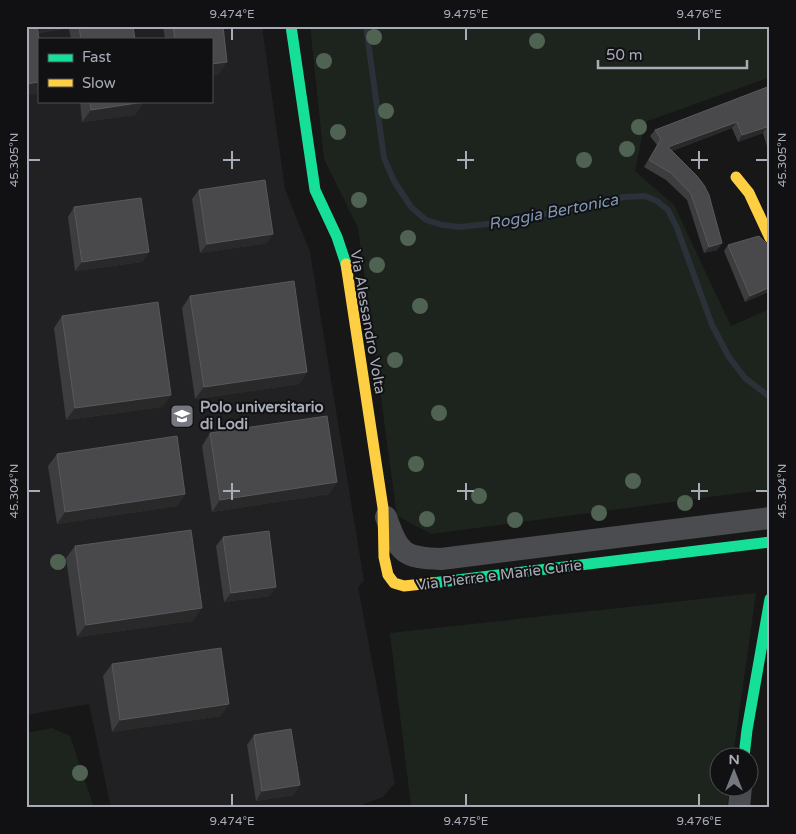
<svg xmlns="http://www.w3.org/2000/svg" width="796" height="834" viewBox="0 0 796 834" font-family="'Varela Round',sans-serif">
	<rect width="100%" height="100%" fill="#171717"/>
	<!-- built -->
	<path fill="#212123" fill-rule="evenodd" d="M26,26H262L285,189L310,252L364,581L358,587L395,783L383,797L361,805L345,808H111L89,704L26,715ZM39,39H211V101H39Z"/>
	<!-- green -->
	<g fill="#1d241e">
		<path d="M310,26H770V77L645,122L635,171L674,205L731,326L770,309V433L767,436L770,460V489L431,534L397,516L358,228L324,159Z"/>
		<path d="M756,593L733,756H718V786L729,787L727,808H404L411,806L390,633Z"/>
		<path d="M52,728L70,736L94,808H26V733Z"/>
	</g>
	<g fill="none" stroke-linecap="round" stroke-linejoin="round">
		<!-- stream -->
		<path stroke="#2a3139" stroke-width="6" d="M366,26L384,158L394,181L411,207L426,220L442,225L461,227L512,221L624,197L645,196L657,201L668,210L677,228L712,325L729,357L745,378L770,397"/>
		<!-- street -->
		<g stroke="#4b4c50" stroke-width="22">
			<path d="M386,517C399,553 403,558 441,559L770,518"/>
			<path d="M739,808L741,786"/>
		</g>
		<!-- fast -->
		<g stroke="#16e098" stroke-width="11">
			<path d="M291,26L315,190L337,237L346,264"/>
			<path d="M432,583L770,542"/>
			<path d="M744,756L747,730L770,599"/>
		</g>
		<!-- slow -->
		<g stroke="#ffcf43" stroke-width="11">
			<path d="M736,177L749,193L770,238"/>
			<path d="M346,264L383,508L384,557L388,575L394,583L404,586L432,583"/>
		</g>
	</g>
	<!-- trees -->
	<g fill="#506353">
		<circle cx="374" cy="37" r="8"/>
		<circle cx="537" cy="41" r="8"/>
		<circle cx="324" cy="61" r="8"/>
		<circle cx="386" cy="111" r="8"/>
		<circle cx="639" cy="127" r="8"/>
		<circle cx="338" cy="132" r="8"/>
		<circle cx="627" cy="149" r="8"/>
		<circle cx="584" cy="160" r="8"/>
		<circle cx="359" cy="200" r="8"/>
		<circle cx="408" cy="238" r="8"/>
		<circle cx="377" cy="265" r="8"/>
		<circle cx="420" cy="306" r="8"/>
		<circle cx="395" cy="360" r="8"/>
		<circle cx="439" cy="413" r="8"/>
		<circle cx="416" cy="464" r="8"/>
		<circle cx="633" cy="481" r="8"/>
		<circle cx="479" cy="496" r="8"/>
		<circle cx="685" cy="503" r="8"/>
		<circle cx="599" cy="513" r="8"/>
		<circle cx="427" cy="519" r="8"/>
		<circle cx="515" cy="520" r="8"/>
		<circle cx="58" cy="562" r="8"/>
		<circle cx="80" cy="773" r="8"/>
	</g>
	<!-- wall -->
	<g fill="#3d3d3f">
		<path d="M26,26H133L135,39H71L69,28L38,33L36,94Z"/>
		<path d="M163,26H223L219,74L211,75V39H165Z"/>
		<path d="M770,86V156L763,133L738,142L732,128L672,151L722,243L717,250L704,253L687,200L666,180L644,167L657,145L650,136L655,130Z"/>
		<path d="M80,101H144L135,115L82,122Z"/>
		<path d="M199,190L267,243L200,253L192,199Z"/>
		<path d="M74,207L149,252L142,262L75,271L68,217Z"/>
		<path d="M728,245L770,252V291L745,302L724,251Z"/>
		<path d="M190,296L307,372L299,384L195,399L182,308Z"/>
		<path d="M62,316L171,395L162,407L66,420L54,328Z"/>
		<path d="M210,433L337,482L329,494L212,512L202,446Z"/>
		<path d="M57,454L185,494L177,506L57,524L48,466Z"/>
		<path d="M223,537L270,596L224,602L216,546Z"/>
		<path d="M75,546L193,621L77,637L66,558Z"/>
		<path d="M112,664L221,716L112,732L103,676Z"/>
		<path d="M254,735L294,795L256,801L247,745Z"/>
	</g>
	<!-- shaded-wall -->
	<g fill="#29292a">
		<path d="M34,26H71L69,28L28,34Z"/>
		<path d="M227,62L219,74L211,75V64Z"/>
		<path d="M39,82V90L36,94L26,95V84Z"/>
		<path d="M144,102L135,115L82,122L91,110Z"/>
		<path d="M737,122L732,128L664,154L668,147Z"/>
		<path d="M767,127L763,133L738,142L742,135Z"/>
		<path d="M273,234L267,243L200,253L207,244Z"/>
		<path d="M722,243L717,250L704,253L709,247Z"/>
		<path d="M149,252L142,262L75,271L82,262Z"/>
		<path d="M770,287V291L745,302L750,296Z"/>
		<path d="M307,372L299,384L195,399L204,387Z"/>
		<path d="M171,395L162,407L66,420L75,408Z"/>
		<path d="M337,482L329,494L212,512L220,500Z"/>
		<path d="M185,494L177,506L57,524L65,512Z"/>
		<path d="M276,587L270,596L224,602L231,593Z"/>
		<path d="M202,608L193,621L77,637L86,625Z"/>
		<path d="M229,704L221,716L112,732L120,720Z"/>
		<path d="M300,785L294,795L256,801L262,791Z"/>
	</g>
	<!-- building -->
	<g fill="#49494c" stroke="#58595d">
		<path d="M26,26H37L39,39V82L26,84Z"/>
		<path d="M79,26H133L135,39H81Z"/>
		<path d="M173,26H223L227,62L211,64V39H175Z"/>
		<path d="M770,86V135L767,127L742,135L737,122L668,147L697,176L704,185L709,195L722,243L709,247L691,194L671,173L649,160L661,139L655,130Z"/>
		<path d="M90,101H144V102L91,110Z"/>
		<path d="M265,180L273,234L207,244L199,190Z"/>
		<path d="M141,198L149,252L82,262L74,207Z"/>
		<path d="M759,236L768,245L770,252V287L750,296L728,245Z"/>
		<path d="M294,281L307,372L204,387L190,296Z"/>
		<path d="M158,302L171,395L75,408L62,316Z"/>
		<path d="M327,416L337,482L220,500L210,433Z"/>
		<path d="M177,436L185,494L65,512L57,454Z"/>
		<path d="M191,530L202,608L86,625L75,546Z"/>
		<path d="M269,531L276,587L231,593L223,537Z"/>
		<path d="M221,648L229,704L120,720L112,664Z"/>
		<path d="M291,729L300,785L262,791L254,735Z"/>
	</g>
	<!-- ticks -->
	<path fill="none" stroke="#a8acb8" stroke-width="2" d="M232,28V40M466,28V40M699,28V40M232,151V169M466,151V169M699,151V169M28,160H40M223,160H240M457,160H474M691,160H708M756,160H768M232,483V500M466,483V500M699,483V500M28,491H40M223,491H240M457,491H474M691,491H708M756,491H768M232,794V806M466,794V806M699,794V806"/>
	<!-- icons -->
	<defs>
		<g id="university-square" transform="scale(1.25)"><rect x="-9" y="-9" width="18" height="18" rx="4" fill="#757880" stroke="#111113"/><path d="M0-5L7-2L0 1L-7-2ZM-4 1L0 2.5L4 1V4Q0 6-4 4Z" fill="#fff"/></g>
	</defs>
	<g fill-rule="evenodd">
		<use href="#university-square" x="182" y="416"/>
	</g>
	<g text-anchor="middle" stroke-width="4" stroke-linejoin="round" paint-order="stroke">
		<!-- street labels -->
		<g font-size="15" fill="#a8acb8" stroke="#111113">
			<text transform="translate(368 322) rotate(80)" y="5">Via Alessandro Volta</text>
			<text transform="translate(499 575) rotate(-7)" y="5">Via Pierre e Marie Curie</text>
		</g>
		<!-- poi labels -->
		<g font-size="15" font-weight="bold" fill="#a8acb8" stroke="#111113" text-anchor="start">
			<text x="200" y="412">Polo universitario<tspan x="200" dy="17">di Lodi</tspan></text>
		</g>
		<!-- water labels -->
		<g font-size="16" font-style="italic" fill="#7f97b2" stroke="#111113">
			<text transform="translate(553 211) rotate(-11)" y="6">Roggia Bertonica</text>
		</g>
	</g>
	<!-- border -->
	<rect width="796" height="834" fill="none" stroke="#111113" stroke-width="55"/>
	<!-- legend -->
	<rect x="38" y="38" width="175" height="65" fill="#111113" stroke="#4d4f55"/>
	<rect x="48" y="54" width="25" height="8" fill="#16e098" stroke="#4d4f55"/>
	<text x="82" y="62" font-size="15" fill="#a8acb8">Fast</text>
	<rect x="48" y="79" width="25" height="8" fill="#ffcf43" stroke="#4d4f55"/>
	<text x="82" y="88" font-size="15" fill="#a8acb8">Slow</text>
	<!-- north arrow -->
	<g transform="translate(734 772)"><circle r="24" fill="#111113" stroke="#4d4f55"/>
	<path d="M0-4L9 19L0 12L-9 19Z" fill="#757880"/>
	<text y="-8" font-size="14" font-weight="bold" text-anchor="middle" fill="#a8acb8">N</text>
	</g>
	<!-- scale -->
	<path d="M598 60v8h149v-8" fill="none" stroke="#a8acb8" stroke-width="2.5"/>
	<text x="606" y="60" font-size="15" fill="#a8acb8" stroke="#111113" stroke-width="4" paint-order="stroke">50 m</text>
	<rect x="28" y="28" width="740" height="778" fill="none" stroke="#a8acb8" stroke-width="2"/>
	<g font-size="12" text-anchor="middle" fill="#a8acb8">
		<text x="232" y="18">9.474°E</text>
		<text x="466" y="18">9.475°E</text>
		<text x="699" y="18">9.476°E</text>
		<text transform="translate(14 160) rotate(-90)" y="4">45.305°N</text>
		<text transform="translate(782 160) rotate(-90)" y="4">45.305°N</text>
		<text transform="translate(14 491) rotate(-90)" y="4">45.304°N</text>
		<text transform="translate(782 491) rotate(-90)" y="4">45.304°N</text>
		<text x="232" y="825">9.474°E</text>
		<text x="466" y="825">9.475°E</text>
		<text x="699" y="825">9.476°E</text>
	</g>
</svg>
